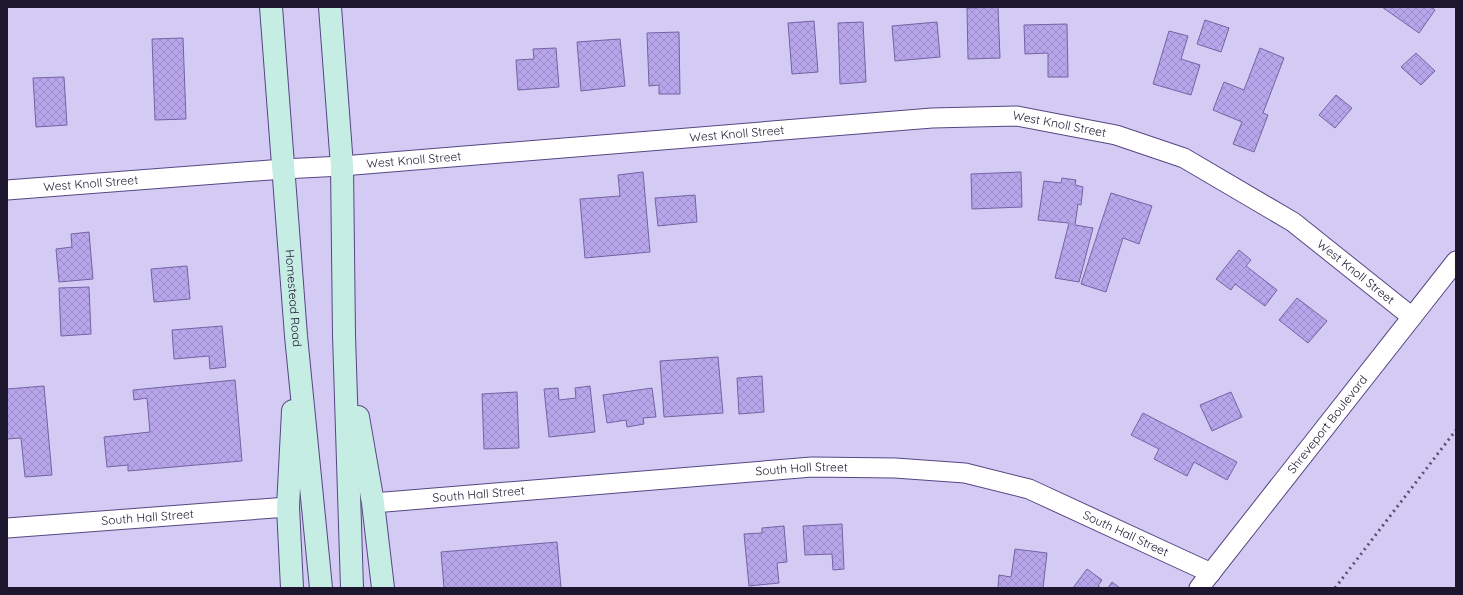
<svg xmlns="http://www.w3.org/2000/svg" width="1463" height="595" viewBox="0 0 1463 595" font-family="Quicksand,sans-serif">
	<defs>
		<pattern id="building-cross-hatch" width="8" height="8" patternUnits="userSpaceOnUse"><rect width="8" height="8" fill="#b7a6eb"/><path d="M0 0l8 8M0 8l8-8" fill="none" stroke="#9d8eca"/></pattern>
	</defs>
	<rect width="100%" height="100%" fill="#d4cbf5"/>
	<!-- building -->
	<g fill="url(#building-cross-hatch)" stroke="#7462a2">
		<path d="M998,7L1000,58L968,59L967,8Z"/>
		<path d="M1382,7H1431L1435,10L1419,33Z"/>
		<path d="M1205,20L1229,28L1221,52L1197,44Z"/>
		<path d="M814,21L818,72L792,74L788,23Z"/>
		<path d="M863,22L866,82L840,84L838,23Z"/>
		<path d="M937,22L940,57L895,61L892,26Z"/>
		<path d="M1067,24L1068,77H1048V53L1025,54L1024,25Z"/>
		<path d="M1169,31L1188,36L1181,59L1200,65L1191,95L1153,84Z"/>
		<path d="M679,32L680,94H659V85L649,86L647,33Z"/>
		<path d="M183,38L186,119L155,120L152,39Z"/>
		<path d="M620,39L625,86L581,91L577,42Z"/>
		<path d="M556,48L559,87L518,90L516,60L534,59L533,49Z"/>
		<path d="M1260,48L1284,58L1263,113L1268,115L1254,152L1233,144L1242,122L1213,110L1224,82L1244,90Z"/>
		<path d="M1416,53L1435,71L1421,85L1401,67Z"/>
		<path d="M64,77L67,125L36,127L33,78Z"/>
		<path d="M1336,95L1352,108L1335,128L1319,115Z"/>
		<path d="M643,172L650,252L585,258L580,199L620,196L618,175Z"/>
		<path d="M1021,172L1022,207L972,209L971,174Z"/>
		<path d="M1062,178L1076,180L1075,185L1083,187L1081,205L1078,204L1075,225L1093,228L1079,282L1055,278L1069,223L1038,220L1044,181L1061,183Z"/>
		<path d="M1111,193L1152,206L1139,244L1123,238L1106,292L1081,284Z"/>
		<path d="M695,195L697,222L658,226L655,198Z"/>
		<path d="M89,232L93,279L59,282L56,249L72,247L71,234Z"/>
		<path d="M1239,250L1251,260L1246,266L1277,290L1265,306L1235,284L1231,290L1216,279Z"/>
		<path d="M187,266L190,299L154,302L151,269Z"/>
		<path d="M89,287L91,334L61,336L59,288Z"/>
		<path d="M1297,298L1327,321L1308,343L1279,320Z"/>
		<path d="M222,326L226,367L210,369L209,356L174,359L172,330Z"/>
		<path d="M718,357L723,413L664,417L660,361Z"/>
		<path d="M762,376L764,412L739,414L737,378Z"/>
		<path d="M235,380L242,461L128,471V465L107,467L104,437L150,432L147,398L134,400L133,390Z"/>
		<path d="M44,386L52,475L25,477L21,438L7,439V389Z"/>
		<path d="M590,386L595,432L549,437L544,389L558,388L559,400L576,398L575,388Z"/>
		<path d="M652,388L656,417L643,418L644,424L627,427L626,420L607,423L603,395Z"/>
		<path d="M517,392L519,448L484,449L482,394Z"/>
		<path d="M1231,392L1242,417L1212,431L1200,405Z"/>
		<path d="M1143,413L1237,462L1227,480L1194,462L1187,476L1154,459L1159,449L1131,435Z"/>
		<path d="M842,524L844,569L833,570L832,554L805,555L803,526Z"/>
		<path d="M784,526L787,562L777,563L779,583L749,586L744,534L762,533V528Z"/>
		<path d="M557,542L561,588H444L441,552Z"/>
		<path d="M1015,549L1047,553L1043,588H998L999,575L1011,577Z"/>
		<path d="M1087,569L1102,580L1098,586L1101,588H1073Z"/>
		<path d="M1112,582L1120,588H1108Z"/>
	</g>
	<g fill="none" stroke-linecap="round" stroke-linejoin="round">
		<!-- street casing -->
		<g stroke="#574682" stroke-width="21">
			<g id="street">
				<path id="s1" d="M7,190L283,169L342,166L932,118L1017,116L1116,135L1184,158L1293,222L1412,317"/>
				<path id="s2" d="M373,503L812,467L895,468L965,473L1029,489L1211,573"/>
				<path id="s3" d="M7,528L288,507"/>
				<path id="s4" d="M1199,588L1456,261"/>
			</g>
		</g>
		<!-- secondary casing -->
		<g stroke="#574682" stroke-width="24">
			<g id="secondary">
				<path id="s5" d="M271,7L296,336L321,588"/>
				<path d="M330,7L342,166L344,335L352,588"/>
				<path d="M358,417L373,503L383,588"/>
				<path d="M292,588L288,507L293,411"/>
			</g>
		</g>
		<!-- street -->
		<use href="#street" stroke="#fff" stroke-width="19"/>
		<!-- secondary -->
		<use href="#secondary" stroke="#c5ede4" stroke-width="22"/>
		<!-- rail -->
		<path stroke="#574f6e" stroke-width="3" stroke-dasharray="2 4" stroke-linecap="butt" d="M1335,588L1456,430"/>
	</g>
	<g text-anchor="middle" stroke-width="3" stroke-linejoin="round" paint-order="stroke">
		<!-- street labels -->
		<g font-size="12" fill="#1d162f" stroke="#d4cbf5">
			<text dy="4" stroke="none"><textPath href="#s1" startOffset="1056">West Knoll Street</textPath></text>
			<text dy="4" stroke="none"><textPath href="#s1" startOffset="732">West Knoll Street</textPath></text>
			<text dy="4" stroke="none"><textPath href="#s1" startOffset="408">West Knoll Street</textPath></text>
			<text dy="4" stroke="none"><textPath href="#s1" startOffset="84">West Knoll Street</textPath></text>
			<text dy="4" stroke="none"><textPath href="#s1" startOffset="1392">West Knoll Street</textPath></text>
			<text dy="4" stroke="none"><textPath href="#s5" startOffset="292">Homestead Road</textPath></text>
			<text dy="4" stroke="none"><textPath href="#s4" startOffset="208">Shreveport Boulevard</textPath></text>
			<text dy="4" stroke="none"><textPath href="#s2" startOffset="430">South Hall Street</textPath></text>
			<text dy="4" stroke="none"><textPath href="#s2" startOffset="106">South Hall Street</textPath></text>
			<text dy="4" stroke="none"><textPath href="#s3" startOffset="141">South Hall Street</textPath></text>
			<text dy="4" stroke="none"><textPath href="#s2" startOffset="766">South Hall Street</textPath></text>
		</g>
	</g>
	<!-- border -->
	<rect width="1463" height="595" fill="none" stroke="#1d162f" stroke-width="16"/>
</svg>
